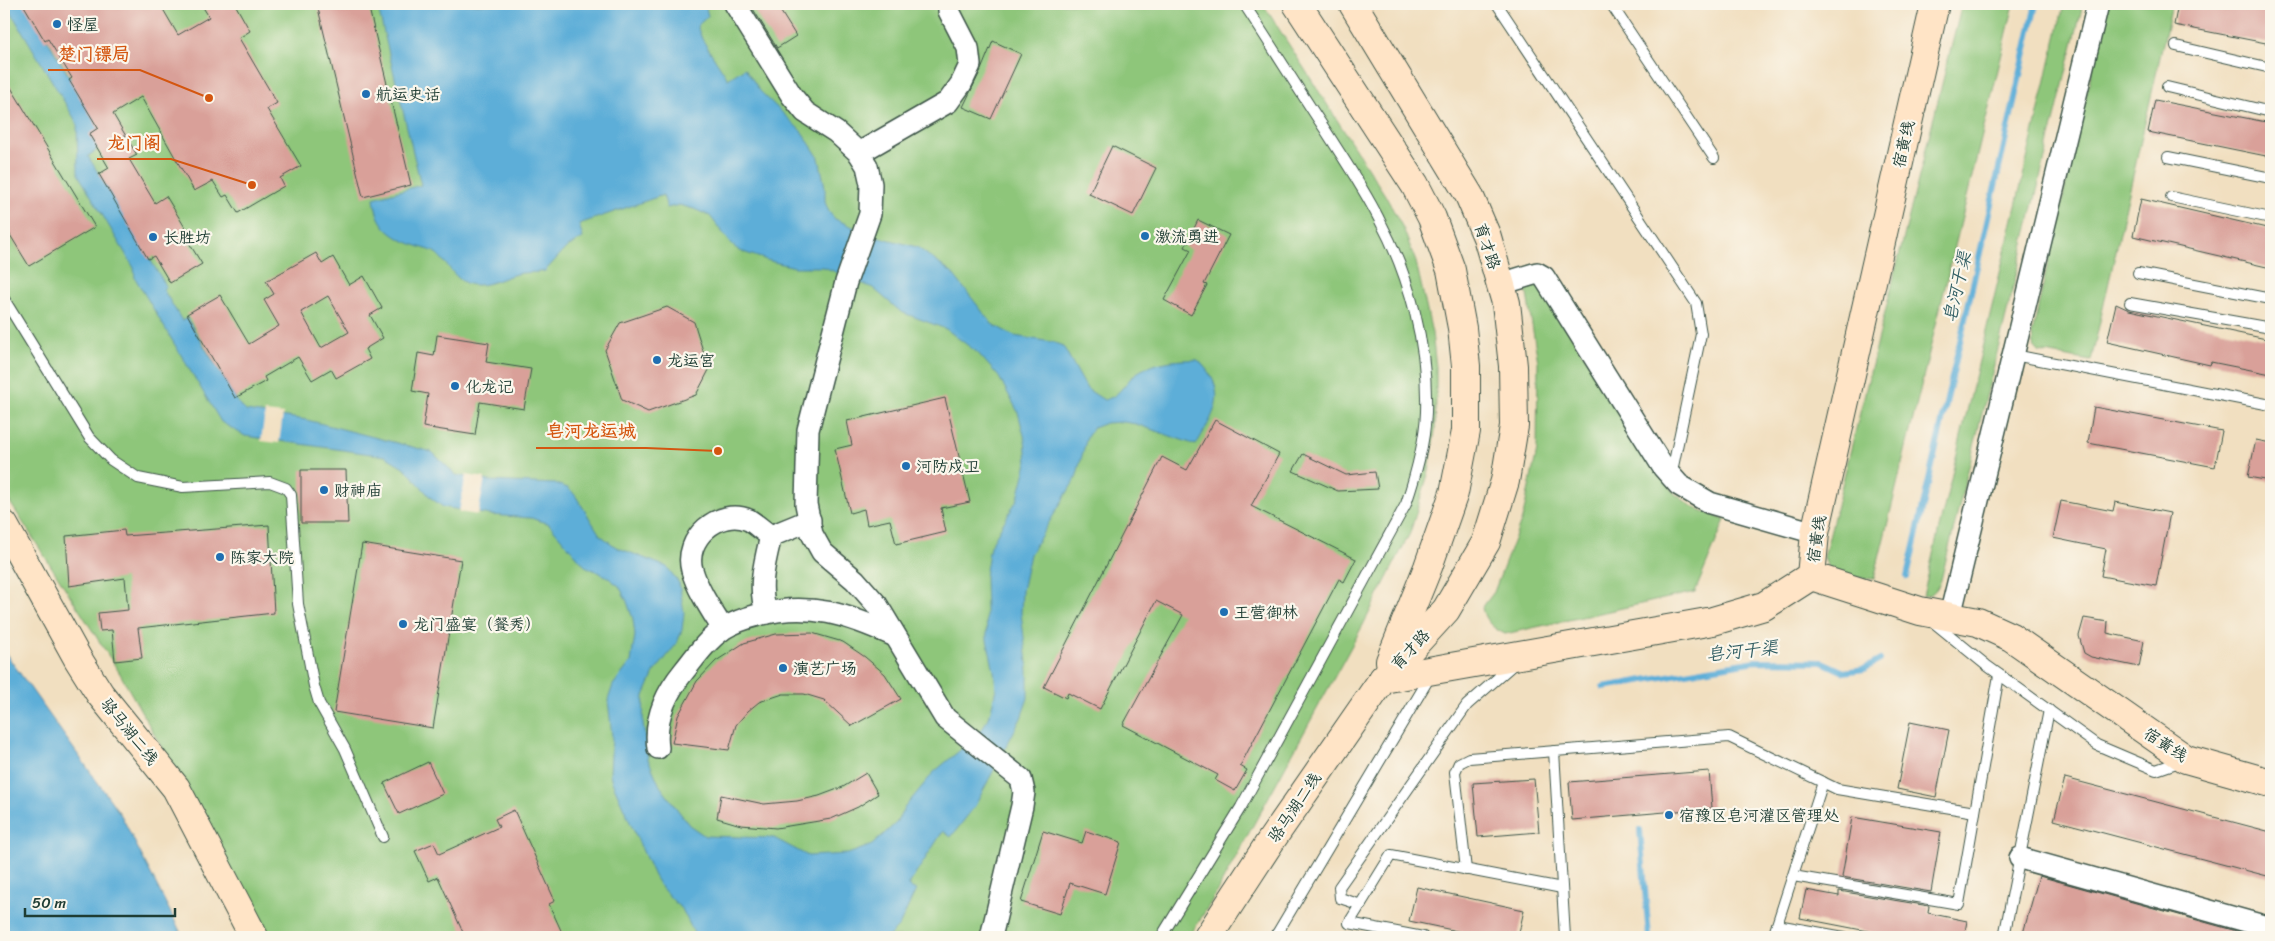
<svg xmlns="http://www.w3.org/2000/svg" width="2275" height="941" viewBox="0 0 2275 941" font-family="Sriracha,'LXGW WenKai TC',sans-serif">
	<rect width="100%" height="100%" fill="#fbf7ec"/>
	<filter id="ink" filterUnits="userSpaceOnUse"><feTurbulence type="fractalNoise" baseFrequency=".02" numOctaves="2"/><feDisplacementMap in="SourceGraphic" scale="10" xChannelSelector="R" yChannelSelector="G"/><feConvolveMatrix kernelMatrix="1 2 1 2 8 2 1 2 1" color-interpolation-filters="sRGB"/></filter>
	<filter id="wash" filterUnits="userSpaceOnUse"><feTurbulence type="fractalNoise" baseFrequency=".0096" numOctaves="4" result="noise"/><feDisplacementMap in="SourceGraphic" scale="20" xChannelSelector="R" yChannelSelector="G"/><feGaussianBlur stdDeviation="1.12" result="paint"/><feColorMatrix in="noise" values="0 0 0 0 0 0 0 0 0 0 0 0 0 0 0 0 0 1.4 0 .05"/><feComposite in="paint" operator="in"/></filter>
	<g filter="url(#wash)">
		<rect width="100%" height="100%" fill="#f1dfc0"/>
		<!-- green -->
		<g fill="#8ec67a" stroke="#568257">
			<path d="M4,4H1263L1385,195L1403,228L1416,262L1432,333L1436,367V395L1435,431L1429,471L1410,533L1363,625L1210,904L1189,937H269L119,672L4,493Z"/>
			<path d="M1962,4H2014L1874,579L1839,576L1829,571L1824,557Z"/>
			<path d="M2064,4H2083L1941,580C1937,590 1933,595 1923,596Z"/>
			<path d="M2107,4H2172L2091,361L2039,352L2033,345L2032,334Z"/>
			<path d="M1538,284L1675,494L1693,507L1725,520L1695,592L1505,634C1493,628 1485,622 1482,608L1494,592L1523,516L1537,450L1538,362L1526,288Z"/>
		</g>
		<!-- water -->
		<g fill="#5daed8" stroke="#3e7686">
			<path d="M6,4H26L98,125L96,151L88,156L166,286L163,289L182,321L187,318L239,404L246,411L307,420L432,452L456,475L489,481L556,484L568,488L575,495L600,535L616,547L667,567L679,583L684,613L682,630L677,643L654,673L644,696L643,723L648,759L660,786L689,825L705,836L774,838L808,856L848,854L872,845L896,823L905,807L934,772L970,742L983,728L991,711L996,688L994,671L987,640L985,577L990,546L1018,498L1027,463L1025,439L1018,412L999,377L978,353L946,329L901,312L873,288L824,267H795L770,261L740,251L733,246L710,216L694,209L679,205L667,208L663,195L579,224L583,238L566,248L545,271C537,273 530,272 522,273C506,275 492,286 474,285C457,284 449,265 437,254C433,250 425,249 420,247C393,238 377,228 374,198L421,185L377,4H705L708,16L697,26L702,39L728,79L745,68L760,91L802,132L819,158L825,187V202L829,212L835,219L871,235L917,247L953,274L992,324L1014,336L1052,342L1063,346L1087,389L1104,400C1119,397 1123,385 1134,375C1150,362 1178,359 1198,360C1230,392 1215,412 1196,445L1136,424L1123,422L1106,423L1093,428L1087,437L1076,478L1030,554L1022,591L1021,613L1028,671V698L1021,718L975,806L951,837L943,831L908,886L916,890L899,926L888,937H696L683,911L660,886L654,876L612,782L610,774L612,736L608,700L613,685L631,662L635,635L633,619L626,599L619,586L606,576L585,566L549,524L531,518L491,515L443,507L431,498L405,468L385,456L245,436L221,422L135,278L134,268L78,174L77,123Z"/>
			<path d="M4,651L121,815L183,937H4Z"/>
		</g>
		<!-- pier -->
		<g fill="#f1dfc0">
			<path d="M265,412L283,414L279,443L261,441Z"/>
			<path d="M466,475L485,478L478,515L459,512Z"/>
		</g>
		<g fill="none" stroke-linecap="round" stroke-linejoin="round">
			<!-- stream -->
			<g stroke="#5daed8" stroke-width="6">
				<path d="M1907,577L2036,4"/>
				<path d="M1603,687L1756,661L1822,662L1844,672L1864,669L1880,660"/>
				<path d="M1640,830L1649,937"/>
			</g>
		</g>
		<g id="blocks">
			<!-- building -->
			<g fill="#d9a099" fill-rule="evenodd">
				<path d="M23,4H160L178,35L209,17L201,4H235L250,31L239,38L277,103L267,109L301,166L280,178L284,186L238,213L227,195L223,197L213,181L194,191L141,97L113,114L137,155L129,159L155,203L166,196L189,234L186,238L202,264L170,283L154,256L148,259L99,174L109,168L89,134L98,128L69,80L72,78L48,39L45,41Z"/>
				<path d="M317,4H368L411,185L363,197Z"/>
				<path d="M750,4H776L796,36L777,48Z"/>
				<path d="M2178,4H2238L2271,10V44L2174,25Z"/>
				<path d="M993,41L1021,54L991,119L963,107L981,70Z"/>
				<path d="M4,76L95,227L29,266L4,225Z"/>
				<path d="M2155,100L2271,123V157L2148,132Z"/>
				<path d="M1112,146L1156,168L1133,215L1089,194Z"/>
				<path d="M2141,199L2271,229V268L2133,236Z"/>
				<path d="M1198,220L1229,235L1204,284L1207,285L1191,315L1164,300L1191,250L1185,247Z"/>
				<path d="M316,253L322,264L333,257L349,285L364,276L382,308L370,315L383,338L365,349L370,359L336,378L331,369L312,380L298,357L264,377L266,381L235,398L187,314L220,295L249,344L279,326L264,300L274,294L266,281ZM328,296L349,332L321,348L301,312Z"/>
				<path d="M2116,304L2129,310L2271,340V374L2211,362L2210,365L2107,342Z"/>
				<path d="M667,307L694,322L709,370L696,395L648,412L622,400L605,350L620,323Z"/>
				<path d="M437,335L489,343L486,362L531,369L524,409L480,402L475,435L423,427L428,394L412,391L418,353L434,356Z"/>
				<path d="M945,398L970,502L941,508L946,532L896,544L890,520L867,525L864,509L850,513L835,449L852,445L847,421Z"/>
				<path d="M2094,407L2222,431L2215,467L2088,443Z"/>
				<path d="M1215,420L1279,454L1251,506L1356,559L1344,582L1339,579L1240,766L1247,770L1235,791L1215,780L1218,775L1123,725L1183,615L1156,601L1100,709L1068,693L1066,698L1044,687L1162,457L1187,470Z"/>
				<path d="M2256,440L2271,443V481L2248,477Z"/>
				<path d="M1303,454L1346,475L1375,472L1378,489L1338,491L1293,471Z"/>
				<path d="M301,470H346L348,523H301Z"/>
				<path d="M2061,501L2113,511L2115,502L2170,513L2156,586L2101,576L2106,549L2053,538Z"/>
				<path d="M269,525L274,613L138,628L142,658L115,661L112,630L100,631L98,613L128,610L125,578L69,586L66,536L124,530L125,536Z"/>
				<path d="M362,544L461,560L433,728L334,712Z"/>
				<path d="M2084,618L2108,622L2107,633L2144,641L2139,667L2091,657L2084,653L2079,636Z"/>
				<path d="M812,633L843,642L865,657L885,674L901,699L852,726L824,700L804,694H783L759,702L748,711L736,725L729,750L672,743L678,716L697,681L716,661L744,643L776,634Z"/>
				<path d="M1910,722L1949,730L1936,797L1897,789Z"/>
				<path d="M428,762L443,794L399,814L384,783Z"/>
				<path d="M1709,771L1712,808L1572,820L1569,782Z"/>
				<path d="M866,773L878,794L858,807L831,819L776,828L741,825L717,818L721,795L764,804L797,801L819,796L843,787Z"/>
				<path d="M2065,778L2271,832V877L2054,820Z"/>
				<path d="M1534,779L1539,832L1478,837L1473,783Z"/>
				<path d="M514,810L555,901L549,904L564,937H465L438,877L429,881L415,851L434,843L439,854L499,827L495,819Z"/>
				<path d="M1852,817L1941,832L1931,892L1842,877Z"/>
				<path d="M1043,831L1082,843L1086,831L1121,842L1105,894L1070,883L1060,914L1021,902Z"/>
				<path d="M2039,876L2258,937H2022Z"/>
				<path d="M1417,887L1524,910L1518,937H1486L1409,921Z"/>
				<path d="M1806,890L1839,896V891L1929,906L1928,913L1967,921L1964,937H1898L1800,918Z"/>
			</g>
		</g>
	</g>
	<g filter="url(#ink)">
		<use href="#blocks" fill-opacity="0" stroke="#3e5549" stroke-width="1"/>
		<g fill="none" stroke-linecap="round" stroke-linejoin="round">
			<!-- lane casing -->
			<g stroke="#3e5549" stroke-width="12">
				<g id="lane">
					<path d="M1497,4L1696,303L1701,334L1671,476"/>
					<path d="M1611,4L1714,158"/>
					<path d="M2176,46L2271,68"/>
					<path d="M2167,87L2271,112"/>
					<path d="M2168,157L2271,178"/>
					<path d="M2171,197L2271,218"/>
					<path d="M2138,273L2271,299"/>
					<path d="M4,299L89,437L111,460L138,478L183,487L270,482L286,488L291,495L298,604L314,686L319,703L345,749L383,837"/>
					<path d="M2130,303L2271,328"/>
					<path d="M2014,355L2271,405"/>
					<path d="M1932,621L1986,665L2097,745L2156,770L2182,761"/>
					<path d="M1554,751L1565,937"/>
					<path d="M1466,870L1455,772L1459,763L1469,758L1729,737L1837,789L1975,812"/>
					<path d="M1793,876L1959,904L1999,675"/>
					<path d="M1361,905L1340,898L1339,887L1467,705L1515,663"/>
					<path d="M1777,925L1844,937"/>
					<path d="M1161,937L1241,807L1406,504C1416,474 1425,443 1426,412C1428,345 1410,277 1379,219C1363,187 1343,158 1324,128C1297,87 1271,45 1244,4"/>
					<path d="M1275,937L1431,675"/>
					<path d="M1423,937L1349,923L1391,855L1562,888"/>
					<path d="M1773,937L1823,782"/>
					<path d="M2004,937L2049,710"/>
				</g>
			</g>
			<!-- street casing -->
			<g stroke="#3e5549" stroke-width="24">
				<g id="street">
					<path d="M735,4L792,96L805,112L836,132L859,153L867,166L871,184L870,214L846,282L808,430L806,504L812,534L822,552L855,580L877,605L945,718L1021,779L1024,792L1022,806L991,937"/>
					<path d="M859,153L948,102L961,84L970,65L968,48L949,11V4"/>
					<path d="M1501,284L1537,273L1544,277L1663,467L1679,485L1710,503L1815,533"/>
					<path d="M767,613C757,589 765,561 771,536"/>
					<path d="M1950,616L2098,4"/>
					<path d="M723,629C712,611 698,591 692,570C683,539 719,507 749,520C756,524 764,532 771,536L810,520"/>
					<path d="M658,748C654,720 666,693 684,671C696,656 707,640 723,629C734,622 746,618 758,615C809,601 849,615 895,636"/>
					<path d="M2020,858L2271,928"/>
				</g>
			</g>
			<!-- secondary casing -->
			<g stroke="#3e5549" stroke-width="30">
				<g id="secondary">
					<path d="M1297,4L1415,185L1432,218L1451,270L1462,328L1466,366V431L1454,493L1428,567L1390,661"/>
					<path d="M4,525L78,659L100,694L176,788L254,937"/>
					<path d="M1811,576L1815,533L1935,4"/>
					<path d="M1811,576L1920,611L1978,622L2011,637L2186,759L2271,783"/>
					<path d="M1383,679L1713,621L1764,606L1811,576"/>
					<path d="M1208,937L1272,839L1383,679L1446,610L1486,542L1505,481L1514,426L1513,366L1506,303L1487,237L1469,195L1353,4"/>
				</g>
			</g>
			<!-- lane -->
			<use href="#lane" stroke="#fff" stroke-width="10"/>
			<!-- street -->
			<use href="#street" stroke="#fff" stroke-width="21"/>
			<!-- secondary -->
			<use href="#secondary" stroke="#ffe4c6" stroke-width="28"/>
		</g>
	</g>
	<!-- markers -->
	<g fill="#1f6fb2" stroke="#fbf7ec" stroke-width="2">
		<circle cx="57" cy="24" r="5"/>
		<circle cx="366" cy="94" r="5"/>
		<circle cx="1145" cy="236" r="5"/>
		<circle cx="153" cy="237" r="5"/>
		<circle cx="657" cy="360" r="5"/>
		<circle cx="455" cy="386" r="5"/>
		<circle cx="906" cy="466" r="5"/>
		<circle cx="324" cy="490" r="5"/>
		<circle cx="220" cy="557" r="5"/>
		<circle cx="1224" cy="612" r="5"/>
		<circle cx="403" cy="624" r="5"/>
		<circle cx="783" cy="668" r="5"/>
		<circle cx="1669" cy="815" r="5"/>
	</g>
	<g text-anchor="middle" stroke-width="4.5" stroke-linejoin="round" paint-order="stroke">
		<!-- poi labels -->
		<g font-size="16" fill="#1f3d34" stroke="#fbf7ec" text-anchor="start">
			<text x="67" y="30">怪屋</text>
			<text x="376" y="100">航运史话</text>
			<text x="1155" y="242">激流勇进</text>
			<text x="163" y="243">长胜坊</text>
			<text x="667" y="366">龙运宫</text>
			<text x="465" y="392">化龙记</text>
			<text x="916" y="472">河防戍卫</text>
			<text x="334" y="496">财神庙</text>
			<text x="230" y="563">陈家大院</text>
			<text x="1234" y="618">王营御林</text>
			<text x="413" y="630">龙门盛宴（餐秀）</text>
			<text x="793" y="674">演艺广场</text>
			<text x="1679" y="821">宿豫区皂河灌区管理处</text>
		</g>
		<!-- street labels -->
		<g font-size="16" fill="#1f3d34" stroke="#fbf7ec">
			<text transform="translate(1903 144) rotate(-77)" y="6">宿黄线</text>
			<text transform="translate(1488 246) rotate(71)" y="6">育才路</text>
			<text transform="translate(1816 539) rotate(-81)" y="6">宿黄线</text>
			<text transform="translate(1410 649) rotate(-47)" y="6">育才路</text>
			<text transform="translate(130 731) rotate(51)" y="6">骆马湖二线</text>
			<text transform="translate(2166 744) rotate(33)" y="6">宿黄线</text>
			<text transform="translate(1294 807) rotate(-56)" y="6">骆马湖二线</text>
		</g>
		<!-- water labels -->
		<g font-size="18" font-style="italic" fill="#325f65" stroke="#fbf7ec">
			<text transform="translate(1957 287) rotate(-77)" y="6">皂河干渠</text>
			<text transform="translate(1742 651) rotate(-6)" y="6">皂河干渠</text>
		</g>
	</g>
	<!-- callouts -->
	<path fill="none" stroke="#d45610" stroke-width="2" d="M209 98L140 70H48M252 185L171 159H97M718 451L646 448H536"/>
	<g fill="#d45610" stroke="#fbf7ec" stroke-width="2">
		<circle cx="209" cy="98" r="5"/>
		<circle cx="252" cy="185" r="5"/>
		<circle cx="718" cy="451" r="5"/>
	</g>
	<g font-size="18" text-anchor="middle" font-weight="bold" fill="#d45610" stroke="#fbf7ec" stroke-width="4.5" stroke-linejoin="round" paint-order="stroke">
		<text x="94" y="60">楚门镖局</text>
		<text x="134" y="149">龙门阁</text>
		<text x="591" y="437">皂河龙运城</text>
	</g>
	<!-- margin -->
	<rect width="2275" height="941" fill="none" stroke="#fbf7ec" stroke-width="20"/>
	<!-- scale -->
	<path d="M25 908v8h150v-8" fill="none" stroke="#1f3d34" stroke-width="2.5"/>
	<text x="32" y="908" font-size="15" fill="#1f3d34" stroke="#fbf7ec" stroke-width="4" paint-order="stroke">50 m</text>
</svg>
